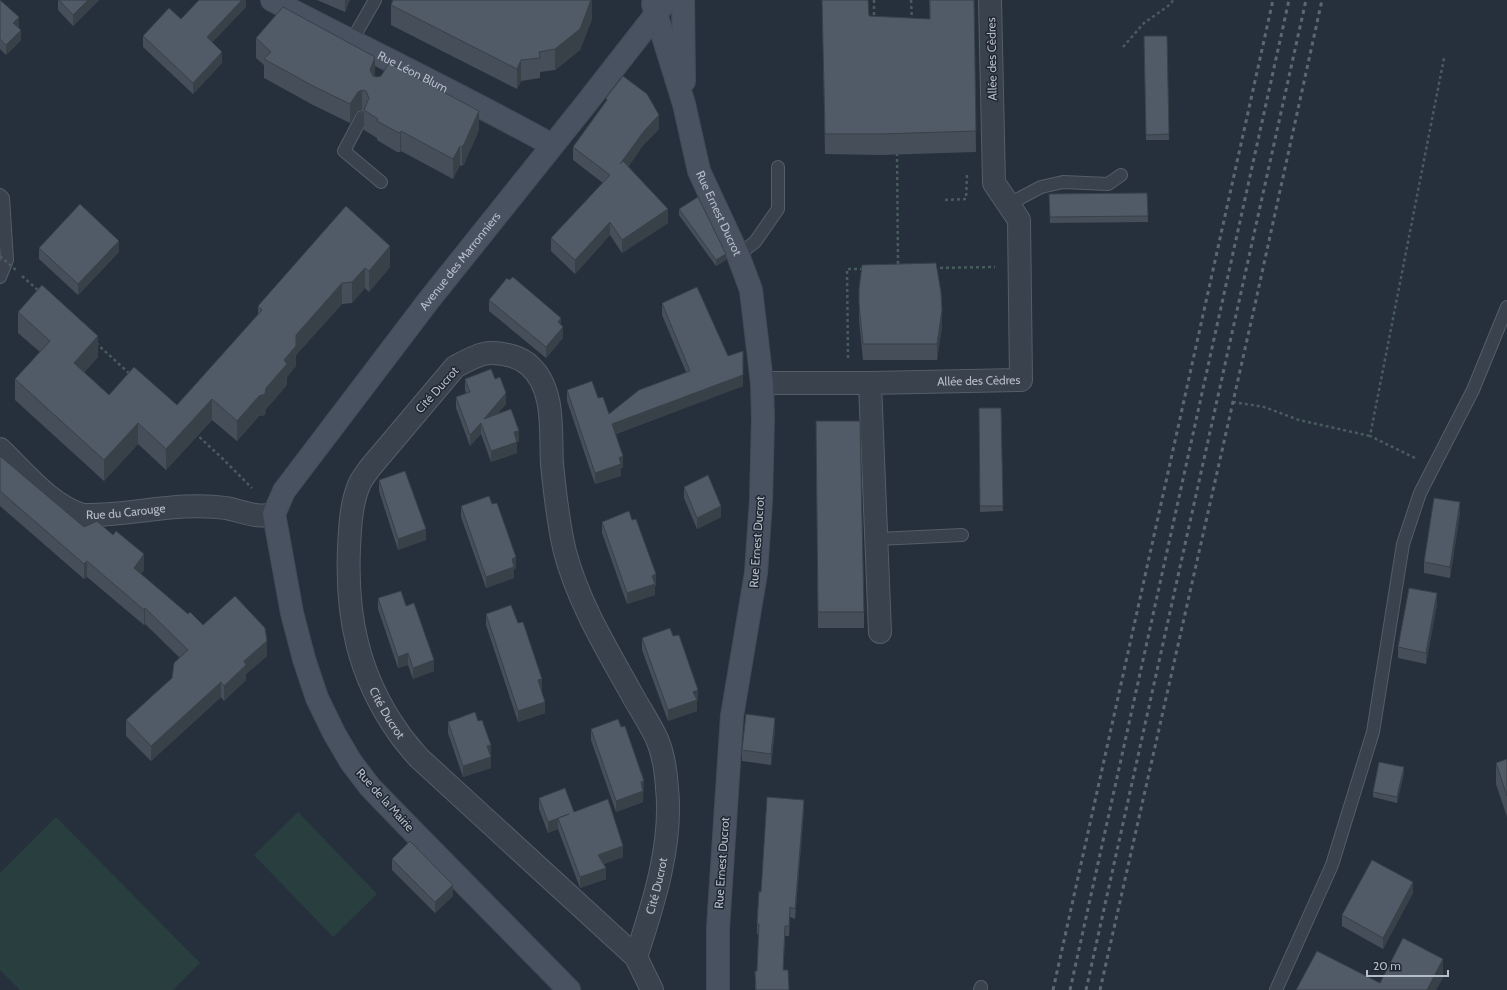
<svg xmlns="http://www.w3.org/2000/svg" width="1507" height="990" viewBox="0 0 1507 990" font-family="Cabin,sans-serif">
	<rect width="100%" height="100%" fill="#26303d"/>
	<!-- green -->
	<g fill="#293e3f">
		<path d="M298,812L377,894L333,937L254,855Z"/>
		<path d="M56,817L200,963L173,990H20L0,970V873Z"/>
	</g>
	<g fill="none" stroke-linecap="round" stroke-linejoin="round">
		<!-- lane casing -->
		<g stroke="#555d68" stroke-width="14">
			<g id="lane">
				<path d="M351,42L375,0"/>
				<path d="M362,117L344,151L381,182"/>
				<path d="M0,195L3,198L7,260L0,277"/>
				<path d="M1009,204L1041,187L1063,182L1108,184L1121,175"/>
				<path d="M738,255L755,242L778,209V167"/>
				<path d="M877,539L962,535"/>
				<path d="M980,990L981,987"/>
				<path d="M1276,990L1332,865L1373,732L1403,544L1420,493L1473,390L1507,307"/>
			</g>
		</g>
		<!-- street casing -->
		<g stroke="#555d68" stroke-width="24">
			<g id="street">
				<path d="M762,383H870"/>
				<path id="s1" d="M0,449C24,472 51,506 83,515C131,516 178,501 226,508C242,511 258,519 274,514"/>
				<path id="s2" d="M880,632L870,383L1021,380L1019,220L994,183L990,0"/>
				<path id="s3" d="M636,957C653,905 673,844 667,788C666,772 663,753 657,739C649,722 638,706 629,689C605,646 578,601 565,552C558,523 555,494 552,464C550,433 556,390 530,366C526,362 518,358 512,356C486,349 477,355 455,367L369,469C366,474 361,479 359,485C351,504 350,527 349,548C346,616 358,675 398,732C404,741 412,750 419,758L636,957L652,990"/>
			</g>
		</g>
		<!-- secondary casing -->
		<g stroke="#434b56" stroke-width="24">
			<g id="secondary">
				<path id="s4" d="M272,0C365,49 460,94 552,145"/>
				<path d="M683,0L684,81"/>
				<path id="s5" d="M653,4L684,104L699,171L738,255L751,290L762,383L763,418L761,500L756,573L732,716L718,928V990"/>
				<path id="s6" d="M569,990L401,819L370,787L351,762L334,733L317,698L304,659L292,613L274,514L284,491L429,300L585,105L667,0"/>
			</g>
		</g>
		<!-- path -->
		<g stroke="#485b5d" stroke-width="2.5" stroke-dasharray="3 3" stroke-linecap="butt">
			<path d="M874,0V17L877,18"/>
			<path d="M911,0L912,21"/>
			<path d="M1123,47L1144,23L1171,4L1173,0"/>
			<path d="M897,153L898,266"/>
			<path d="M945,200L966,199L967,175"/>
			<path d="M934,268L995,267"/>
			<path d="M22,276L39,291"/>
			<path d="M96,343L131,375"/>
			<path d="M848,358L847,269H863"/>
			<path d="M1233,402L1264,407L1299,420L1370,436"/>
			<path d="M195,433L222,458L252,488"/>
			<path d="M1415,458L1370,436L1444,58"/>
		</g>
		<!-- lane -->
		<use href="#lane" stroke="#3a424d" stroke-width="12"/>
		<!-- street -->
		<use href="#street" stroke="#3a424d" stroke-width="22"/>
		<!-- secondary -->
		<use href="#secondary" stroke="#485260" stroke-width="22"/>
		<!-- rail -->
		<g stroke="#5d6774" stroke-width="3" stroke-dasharray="4 4" stroke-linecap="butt">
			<path d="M1053,990L1273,0"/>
			<path d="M1070,990L1289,0"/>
			<path d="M1086,990L1306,0"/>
			<path d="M1100,990L1254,309L1322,0"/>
		</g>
		<!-- path-bridge -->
		<path stroke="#485b5d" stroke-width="2.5" stroke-dasharray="3 3" stroke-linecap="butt" d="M0,256L17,271"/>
	</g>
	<!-- wall -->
	<g fill="#454e59">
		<path d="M0,0L19,28L21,40L6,55L0,49Z"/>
		<path d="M58,0H99L73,26L58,10Z"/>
		<path d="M242,0H246V7L212,42L222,63L193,94L143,47V36L181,19Z"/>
		<path d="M317,0H350L345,12Z"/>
		<path d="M592,0V19L580,50L555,70L540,72V78L521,81L517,89L391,25V5Z"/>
		<path d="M822,0H868L869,16L930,19L929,0H974L976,152L881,155L825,154Z"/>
		<path d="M1144,36H1167L1169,140H1146Z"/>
		<path d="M256,38L375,77L479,130L464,164L462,166L460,165L453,179L401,151L400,152H397L377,140V138L364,130V110H362L358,111L350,123L313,105L264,78V65L256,58Z"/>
		<path d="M606,98L659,129L644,144L628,167L668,223L622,253L610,235L575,274L551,251V238L603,183L573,160V147L606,101Z"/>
		<path d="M1147,193L1148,222L1050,223L1049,194Z"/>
		<path d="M346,206L390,267L369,292L365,288L352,303L342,304L296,355V366L287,377V385L266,409L265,415L259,416L237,441L212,420L166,470L138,444L104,481L15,400V379L40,352L18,333V312L98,357L84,372L109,395L177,405L258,315V306Z"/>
		<path d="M679,209L726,260L716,266L679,215Z"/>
		<path d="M39,248L119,252L78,295L39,259Z"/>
		<path d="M859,289L942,326L937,360H863L859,320Z"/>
		<path d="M489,300L561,325L563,338L546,358L489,311Z"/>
		<path d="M662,303L728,356L743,386L616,434L623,468H621V476L595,484L567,401V390L598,398L609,414L686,372L662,315Z"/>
		<path d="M465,379H495L506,404L497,414L519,442H517V453L491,462L481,434L470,446L456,408V397L466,393L465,390Z"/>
		<path d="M979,408H1001L1003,511L980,512Z"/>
		<path d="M816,421L864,612V628H818Z"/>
		<path d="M0,456L84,527L144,570L141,574L188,614L203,625L267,656L246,674V680L224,701L221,697L151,761L126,736V720L172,678L180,658L145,624L144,625L87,577L84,579L0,506Z"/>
		<path d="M379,480L426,540L398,550L379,491Z"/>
		<path d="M684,487L721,517L697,529L684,498Z"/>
		<path d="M461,506L516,568L514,569V578L486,588L461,517Z"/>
		<path d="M1460,513L1450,578L1424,573V562Z"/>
		<path d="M602,522L656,585L655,586V595L627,604L602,533Z"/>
		<path d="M378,598L406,606L434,671L413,679L408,665L398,668L378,609Z"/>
		<path d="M1437,604L1426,664L1398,658V647Z"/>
		<path d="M486,614L542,690H541L545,713L518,722L486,625Z"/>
		<path d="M642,638L698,701H697V711L668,721L642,650Z"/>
		<path d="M478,721L491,745V768L463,777L448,733V722Z"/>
		<path d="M591,729L644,792H643V802L616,812L591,740Z"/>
		<path d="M775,729L771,765L742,761V750Z"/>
		<path d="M1507,759V817L1496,784V763Z"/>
		<path d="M1404,773L1397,803L1373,797V792Z"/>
		<path d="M539,798L574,812L623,857L604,864L606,879L580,888L558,829L548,833L539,809Z"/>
		<path d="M804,810L795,919L790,917L789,936H785L783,970L789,990H755V971H757L759,934H757V924L761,892Z"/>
		<path d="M392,859L453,896L435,913L392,870Z"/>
		<path d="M1413,893L1383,949L1342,926V915Z"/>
	</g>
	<!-- shaded-wall -->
	<g fill="#384048">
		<path d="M88,0H99L73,26V15Z"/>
		<path d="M242,0H246V7L207,48V37Z"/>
		<path d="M346,0H350L345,12V1Z"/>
		<path d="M591,0H592V19L580,50L555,70V49Z"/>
		<path d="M19,17V28L13,23Z"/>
		<path d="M21,30V40L6,55V45Z"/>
		<path d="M222,52V63L193,94V83Z"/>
		<path d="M375,57V76L370,89V70Z"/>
		<path d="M521,60V81L517,89V69Z"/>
		<path d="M362,90V110L358,111L350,123V104L358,92Z"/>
		<path d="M479,111V130L464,164L462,166V147Z"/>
		<path d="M659,115V129L644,144L620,178V164L644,131Z"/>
		<path d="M401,131V151L400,152V133Z"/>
		<path d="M460,146V165L453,179V159Z"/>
		<path d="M668,209V223L622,253V240Z"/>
		<path d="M610,222V235L575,274V260Z"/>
		<path d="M119,241V252L78,295V284Z"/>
		<path d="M390,246V267L369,292V271Z"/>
		<path d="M726,254V260L716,266V260Z"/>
		<path d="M365,268V288L352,303V282Z"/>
		<path d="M342,283V304L296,355V366L287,377V385L266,409L265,415L259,416L237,441V421L266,388L284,360L296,335Z"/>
		<path d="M942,310V326L937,360V344Z"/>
		<path d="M561,318V329L563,327V338L546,358V347L558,322Z"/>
		<path d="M98,336V357L74,384V363Z"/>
		<path d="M743,375V386L612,435V424Z"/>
		<path d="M506,393V404L484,430V419Z"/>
		<path d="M212,399V420L166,470V449Z"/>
		<path d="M138,423V444L104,481V460Z"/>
		<path d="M481,423V434L470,446V435Z"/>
		<path d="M519,431V442H517V453L491,462V451L514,432Z"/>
		<path d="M623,456V468H621V476L595,484V473L619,458Z"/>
		<path d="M1460,502V513L1450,578V567Z"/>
		<path d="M721,506V517L697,529V518Z"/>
		<path d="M426,529V540L398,550V539Z"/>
		<path d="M144,554V570L134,583V568Z"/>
		<path d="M516,557V568L514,569V578L486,588V577L512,559Z"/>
		<path d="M87,561V577L84,579V564Z"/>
		<path d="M656,574V585L655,586V595L627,604V593L652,576Z"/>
		<path d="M1437,593V604L1426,664V653Z"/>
		<path d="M145,608V624L144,625V610Z"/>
		<path d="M267,641V656L246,674V680L224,701V686L244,661Z"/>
		<path d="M408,653V665L398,668V657Z"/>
		<path d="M434,660V671L413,679V668Z"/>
		<path d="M542,679V690L538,691V680Z"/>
		<path d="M221,682V697L151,761V746Z"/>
		<path d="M698,690V701H697V711L668,721V710Z"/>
		<path d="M545,702V713L518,722V711Z"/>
		<path d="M775,718V729L771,765V754Z"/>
		<path d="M491,745V756L487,746Z"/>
		<path d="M491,757V768L463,777V766Z"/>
		<path d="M1404,767V773L1397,803V797Z"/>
		<path d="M644,781L643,802L616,812V801L641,782Z"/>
		<path d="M804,800V810L795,919V909Z"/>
		<path d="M569,814L558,818V829L548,833V822Z"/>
		<path d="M623,846V857L598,866V855Z"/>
		<path d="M606,868V879L580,888V877Z"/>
		<path d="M1413,882V893L1383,949V938Z"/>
		<path d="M453,885V896L435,913V902Z"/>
		<path d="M790,907V917L789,936V926Z"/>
		<path d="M785,926V936L783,980V970Z"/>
		<path d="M1443,959V978L1436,990H1427Z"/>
	</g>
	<!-- building -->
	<g fill="#505b67" stroke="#384048">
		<path d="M0,0L19,17L13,23L21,30L6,45L0,39Z"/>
		<path d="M59,0H88L73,15Z"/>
		<path d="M199,0H242L207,37L222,52L193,83L143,36L169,8L181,19Z"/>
		<path d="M393,0H591L580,29L555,49L539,52L540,58L521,60L517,69L391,5Z"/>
		<path d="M822,0H868L869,16L930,19V0H974L976,131L881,134H825Z"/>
		<path d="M283,7L375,57L370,70L373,76L377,77L381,76L389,63L479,111L464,144L462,147L460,146L453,159L401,131L400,133L397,132L377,121L378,119L364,110L369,98L366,91L362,90L358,92L350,104L313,86L264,59L271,52L256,38Z"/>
		<path d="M1144,36H1167L1169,134L1146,135Z"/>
		<path d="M623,76L647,94L659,115L644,131L620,164L623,161L668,209L622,240L610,222L575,260L551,238L610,175L573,147L607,100L606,98Z"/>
		<path d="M1147,193L1148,216L1050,217L1049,194Z"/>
		<path d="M698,197L726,254L716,260L679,209Z"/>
		<path d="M80,204L119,241L78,284L39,248Z"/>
		<path d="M346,206L390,246L369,271L365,268L352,282L342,283L296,335V346L284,360L287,364L266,388L265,394L259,396L237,421L212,399L166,449L138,423L104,460L15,379L50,341L18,312L42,285L98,336L74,363L109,395L134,367L177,405L262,310L258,306Z"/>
		<path d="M936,263L941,292L942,310L937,344H863L859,304V289L862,265Z"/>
		<path d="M513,277L561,318L558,322L563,327L546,347L489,300L507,278L509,280Z"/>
		<path d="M697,287L728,356L743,351V375L612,424L623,456L619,458L621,464L595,473L567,390L592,381L598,398L603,397L609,414L639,390L690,371L662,303Z"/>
		<path d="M491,369L495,379L500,377L506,393L484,419L511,409L519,431L514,432L517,442L491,451L481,423L470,435L456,397L470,392L465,379Z"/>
		<path d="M979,408H1001L1003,506H980Z"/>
		<path d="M816,421H860L864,612H818Z"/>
		<path d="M0,456L84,527L97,521L113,535L116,531L144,554L134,568L188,614L190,612L203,625L235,596L265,628L267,641L244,661L246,665L224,686L221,682L151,746L126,720L172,678L174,663L188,650L145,608L144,610L87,561L84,564L0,491Z"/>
		<path d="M405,471L426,529L398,539L379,480Z"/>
		<path d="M708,475L721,506L697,518L684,487Z"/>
		<path d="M489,496L492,504L497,503L516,557L512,559L514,567L486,577L461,506Z"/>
		<path d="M1434,498L1460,502L1450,567L1424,562Z"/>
		<path d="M629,511L632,520L636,519L656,574L652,576L655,584L627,593L602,522Z"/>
		<path d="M1409,588L1437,593L1426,653L1398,647Z"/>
		<path d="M401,591L406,606L414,603L434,660L413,668L408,653L398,657L378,598Z"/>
		<path d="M511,605L518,623L523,622L542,679L538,680L545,702L518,711L486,614Z"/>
		<path d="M670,628L673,636L679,635L698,690L693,692L697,700L668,710L642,638Z"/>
		<path d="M475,712L478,721L482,720L491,745L487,746L491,757L463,766L448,722Z"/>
		<path d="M746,714L775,718L771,754L742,750Z"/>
		<path d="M618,719L621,727L625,726L644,781L641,782L643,791L616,801L591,729Z"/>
		<path d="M1507,759V796L1496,763Z"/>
		<path d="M1379,762L1404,767L1397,797L1373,792Z"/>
		<path d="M565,788L574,812L608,799L623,846L598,855L606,868L580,877L558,818L569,814L548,822L539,798Z"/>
		<path d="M767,797L804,800L795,909L790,907L789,926H785L783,970H788L789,990H756L755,971H757L759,924H757L759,891L761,892Z"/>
		<path d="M410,841L453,885L435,902L392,859Z"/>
		<path d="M1372,860L1413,882L1383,938L1342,915Z"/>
		<path d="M1403,938L1443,959L1427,990H1296L1317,951L1380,983Z"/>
	</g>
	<g text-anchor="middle" stroke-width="3" stroke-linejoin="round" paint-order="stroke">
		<!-- street labels -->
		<g font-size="12" fill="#b6bdc8" stroke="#1f2732">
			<text transform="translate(992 59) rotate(-91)" y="4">Allée des Cèdres</text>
			<text dy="4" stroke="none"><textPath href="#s4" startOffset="158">Rue Léon Blum</textPath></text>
			<text dy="4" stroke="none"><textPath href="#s5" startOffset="220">Rue Ernest Ducrot</textPath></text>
			<text dy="4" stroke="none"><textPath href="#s6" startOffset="892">Avenue des Marronniers</textPath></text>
			<text dy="4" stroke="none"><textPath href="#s2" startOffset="358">Allée des Cèdres</textPath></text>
			<text transform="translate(437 390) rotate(-48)" y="4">Cité Ducrot</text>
			<text dy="4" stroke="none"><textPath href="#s1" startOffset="150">Rue du Carouge</textPath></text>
			<text transform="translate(757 542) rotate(-86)" y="4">Rue Ernest Ducrot</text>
			<text dy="4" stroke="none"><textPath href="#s3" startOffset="1094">Cité Ducrot</textPath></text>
			<text transform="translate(385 800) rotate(48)" y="4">Rue de la Mairie</text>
			<text transform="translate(722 863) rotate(-86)" y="4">Rue Ernest Ducrot</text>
			<text dy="4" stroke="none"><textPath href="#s3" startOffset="74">Cité Ducrot</textPath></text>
		</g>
	</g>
	<!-- scale -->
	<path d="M1367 970v6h81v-6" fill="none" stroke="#b6bdc8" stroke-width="2"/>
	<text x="1373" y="970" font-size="12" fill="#b6bdc8" stroke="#1f2732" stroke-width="3" paint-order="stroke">20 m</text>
</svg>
